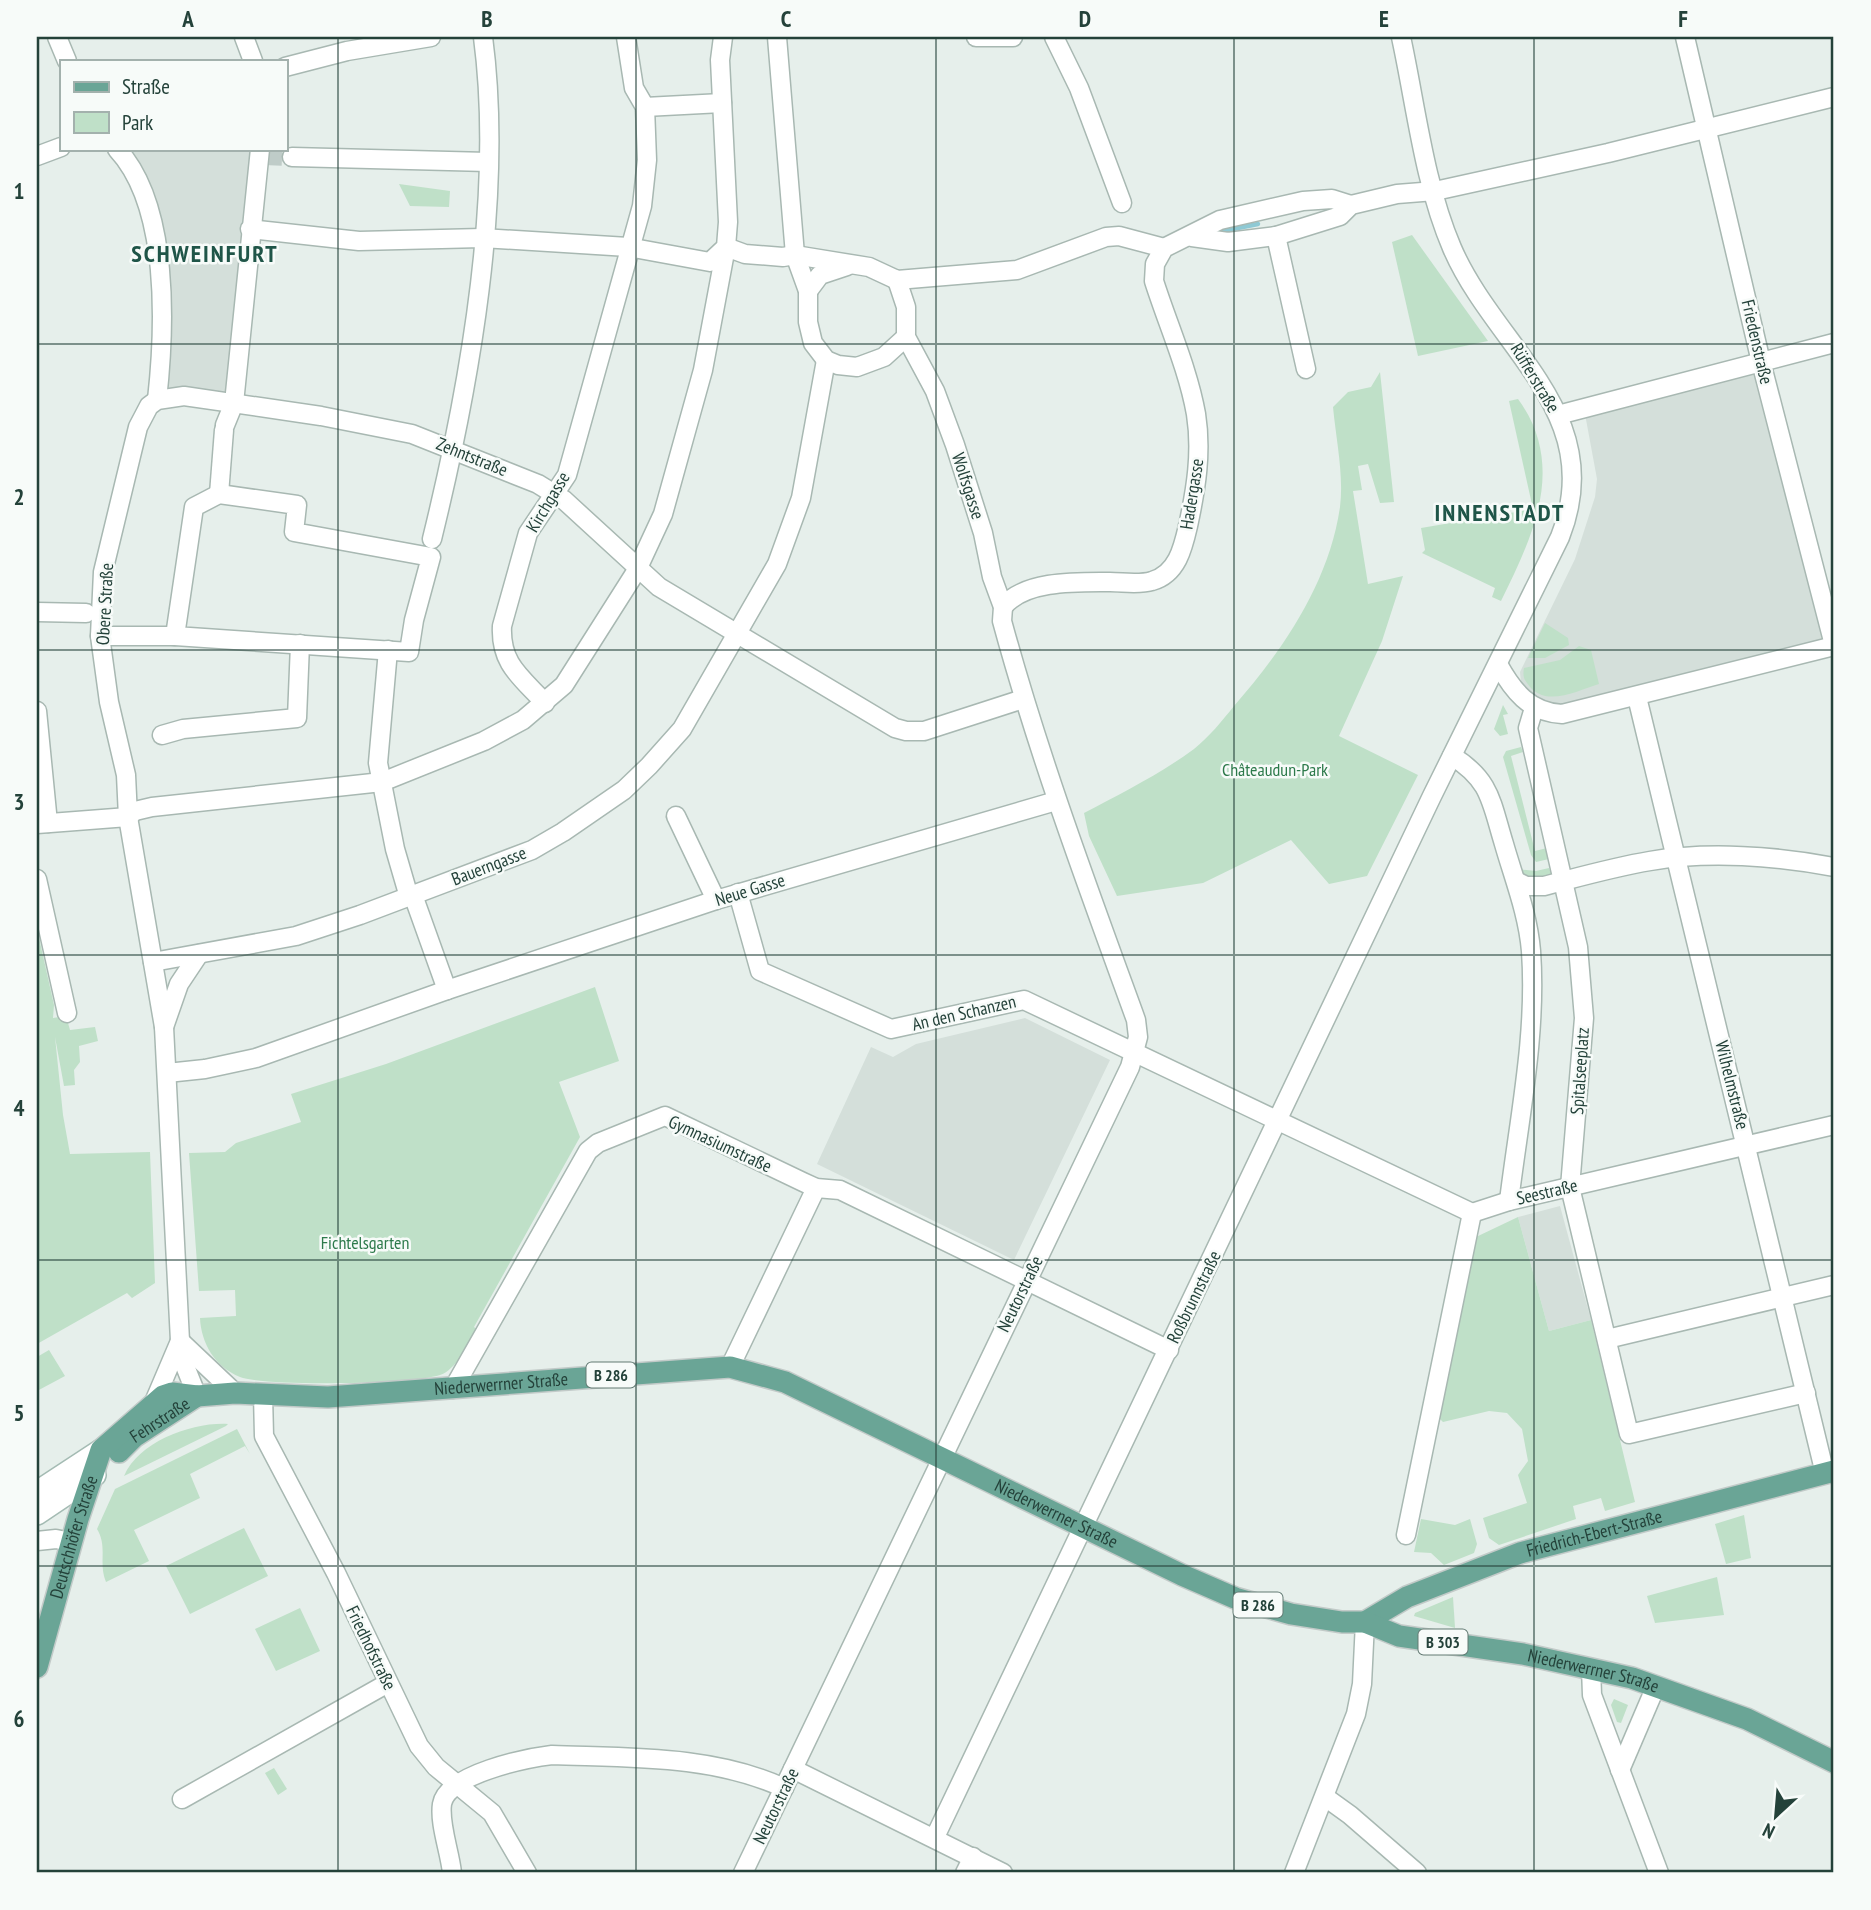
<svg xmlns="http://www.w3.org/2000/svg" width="1871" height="1910" viewBox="0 0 1871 1910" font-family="'PT Sans Narrow',sans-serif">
	<rect width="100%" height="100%" fill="#e6efeb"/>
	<!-- built -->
	<g fill="#d4dfda">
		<path d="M126,149H255L230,393L166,389L170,355L168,295Z"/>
		<path d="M1758,368L1823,643L1553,709L1522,693L1520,672L1575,559L1595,497L1597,479L1585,414Z"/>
		<path d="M1025,1018L1110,1060L1014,1260L817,1164L871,1047L893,1057L916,1044Z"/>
		<path d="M1560,1206L1591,1320L1549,1331L1518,1217Z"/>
	</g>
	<!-- green -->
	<g fill="#bfe0c8">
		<path d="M399,184L450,191L449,207L410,206Z"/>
		<path d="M1412,235L1488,341L1418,356L1392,242Z"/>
		<path d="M1380,372L1394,502L1380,503L1368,464L1358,466L1362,490L1353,491L1368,584L1403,576L1382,641L1339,736L1418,775L1367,876L1329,884L1291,840L1203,883L1117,896L1089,836L1084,813C1122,793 1160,774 1194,749C1209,737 1222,721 1234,706C1283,650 1329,583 1340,507C1344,475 1336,439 1333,407L1348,392L1371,387Z"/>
		<path d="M1518,399C1567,466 1533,536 1501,601L1492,597L1495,588L1422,553L1425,550L1421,528L1533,509L1509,401Z"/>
		<path d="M1545,623L1568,638L1569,645L1545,658H1528Z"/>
		<path d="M1579,646L1591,650L1599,684C1576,691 1544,709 1527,683C1523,678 1523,674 1524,668L1560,660Z"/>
		<path d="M1503,705L1508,714L1503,715L1508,734L1500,736L1494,729Z"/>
		<path d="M1521,747L1523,752L1511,756L1535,851L1547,848L1549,859L1536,862L1531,855L1503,757L1506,751Z"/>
		<path d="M1549,868L1553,878H1523L1515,869L1536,871Z"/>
		<path d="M37,929L54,1005L53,1018L66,1016L70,1030L95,1027L98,1041L79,1046L80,1062L74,1070L75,1085L64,1086L55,1037L63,1115L70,1154L150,1152L155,1283L132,1298L127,1293L37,1344Z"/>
		<path d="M595,987L619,1061L559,1082L580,1137L474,1327L478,1330C469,1343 455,1371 440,1375C412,1384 266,1387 240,1377C215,1367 201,1343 200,1318L236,1316L235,1290L199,1291L189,1153L225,1152L236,1143L301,1122L291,1094L386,1064Z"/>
		<path d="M1518,1217L1549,1331L1591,1320L1635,1502L1605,1511L1601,1498L1573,1506L1576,1519L1499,1545L1489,1538L1483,1518L1527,1503L1518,1475L1528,1461L1522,1429L1507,1413L1489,1411L1443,1422L1438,1417L1476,1237Z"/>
		<path d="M49,1350L65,1376L37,1391V1357Z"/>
		<path d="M228,1424L226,1426L124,1476C139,1441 193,1422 228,1424Z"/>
		<path d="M237,1429L250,1454L245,1446L190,1474L200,1498L134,1530L149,1561L106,1582C98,1563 108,1547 97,1529L115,1489Z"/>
		<path d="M1744,1515L1751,1558L1726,1564L1715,1524Z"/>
		<path d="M1421,1519L1455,1525L1470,1519L1477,1544L1474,1553L1444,1565L1431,1553L1414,1552Z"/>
		<path d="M244,1528L268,1576L190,1614L166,1566Z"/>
		<path d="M1717,1577L1724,1615L1655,1623L1647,1596Z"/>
		<path d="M1453,1597L1455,1628L1414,1616L1415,1613Z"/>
		<path d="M300,1608L320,1651L276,1671L255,1629Z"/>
		<path d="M1614,1699L1628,1705L1621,1723L1617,1722L1611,1705Z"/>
		<path d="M274,1768L287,1789L278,1795L265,1773Z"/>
	</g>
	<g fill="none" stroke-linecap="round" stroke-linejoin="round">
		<!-- stream -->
		<path stroke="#8ec9d4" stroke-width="4.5" d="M1223,231L1258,224"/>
		<!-- street-tunnel -->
		<path stroke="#bfccc8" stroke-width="18" stroke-dasharray="18 9" stroke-linecap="butt" d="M264,156L292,157"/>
		<!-- street casing -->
		<g stroke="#a8b8b2" stroke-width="21">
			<g id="street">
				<path d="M57,37L67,61"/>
				<path d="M244,37L253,61"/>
				<path d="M777,37L795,255L808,291V322L813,343L826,360L838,365L857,367L884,357L906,337"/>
				<path d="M976,37H1013"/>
				<path d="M1054,37L1079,88L1122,203"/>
				<path d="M1685,37L1761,362L1834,645"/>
				<path d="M285,67L347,51L431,37"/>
				<path d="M645,107L722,103"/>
				<path d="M117,149C170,206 165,328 157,400"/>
				<path d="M37,156L61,147"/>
				<path d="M292,157L488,162"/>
				<path d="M250,229L359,241L482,238L628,247L710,262L726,247L728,222L720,60L723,37"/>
				<path d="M1276,236L1306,369"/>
				<path d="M1192,237L1228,242L1276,236L1340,216L1351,205L1397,194L1435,191L1608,153L1834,97"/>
				<path d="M808,291L820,275L847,266"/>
				<path d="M1558,415L1834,343"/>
				<path d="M225,425L234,403L260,149"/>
				<path d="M219,494L297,505L294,532L431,557L414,620L409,652L175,636L194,507Z"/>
				<path d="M219,494L224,430"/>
				<path d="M432,539C470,384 504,195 483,37"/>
				<path d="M1003,607C1024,580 1078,582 1110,582C1123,582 1139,585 1152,581C1177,574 1183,548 1188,526C1196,489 1202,452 1196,414C1188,369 1168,325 1154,281L1155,264L1164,248L1220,220L1303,201L1332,199L1351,205"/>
				<path d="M37,612L86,613"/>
				<path d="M100,636H175"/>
				<path d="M388,650L378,763L395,849L409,897"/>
				<path d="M1498,664C1513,691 1529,712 1562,714L1834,646"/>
				<path d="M1637,697L1825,1474"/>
				<path d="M545,703C521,677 500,664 502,626L528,533L567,475L642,206L647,160L645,107L634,88L626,37"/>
				<path d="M1534,708L1528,728L1578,947L1584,1018L1570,1187L1629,1434L1806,1393"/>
				<path d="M37,711L48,823"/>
				<path d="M162,735L183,729L297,718L300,644"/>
				<path d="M1452,756C1491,780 1491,802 1504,844C1514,879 1528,914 1531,951C1537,1034 1519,1119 1509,1201"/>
				<path d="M676,816L716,900"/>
				<path d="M37,824L128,817L135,811L152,807L382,782L484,741L523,720L564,685L637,570L663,514L703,370L726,247L745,254L783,257L795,255L869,267L897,280L1017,270L1106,237L1119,236L1164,248"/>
				<path d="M37,879L67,1013"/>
				<path d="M1518,882L1526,886H1544C1579,877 1614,867 1650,861C1708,851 1777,856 1834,867"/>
				<path d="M738,893L760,971L891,1029L1024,1000L1472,1213L1509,1201L1834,1125"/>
				<path d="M413,895L447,990"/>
				<path d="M153,962L296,936L360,915L532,850L563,832L624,790L649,766L682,729L777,564L801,498L826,360"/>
				<path d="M164,1027L179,984L199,954"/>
				<path d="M167,1073L205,1069L256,1058L447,990L716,900L1056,801"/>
				<path d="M1607,1339L1834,1285"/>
				<path d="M180,1341L235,1393"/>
				<path d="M730,1367L816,1188"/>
				<path d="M453,1389L588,1151L598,1143L665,1116L803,1182L816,1188L840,1190L1169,1350"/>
				<path d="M263,1395L264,1436L336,1573L419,1746L436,1767L492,1813L527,1873"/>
				<path d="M197,1396L183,1361L180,1341L164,1027L128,817L126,775L109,702L100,636L103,572L138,427L149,406L157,400L184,396L321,416L412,434L538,484L564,500L659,587L895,728L906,731H924L1023,699"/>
				<path d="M154,1402L180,1341"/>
				<path d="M1406,1535L1472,1213"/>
				<path d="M37,1541L56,1539L71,1542"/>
				<path d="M1591,1668L1592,1695L1659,1873"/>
				<path d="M793,1769L1003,1873"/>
				<path d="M1620,1770L1656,1686"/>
				<path d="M1325,1797L1350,1815L1417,1873"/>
				<path d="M182,1799L388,1683"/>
				<path d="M935,1837L1432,796L1560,537C1609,414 1495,348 1452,248C1424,183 1416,106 1401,37"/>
				<path d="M452,1873C450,1852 439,1824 442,1804C447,1774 527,1758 552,1755C629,1758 713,1755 784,1788"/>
				<path d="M743,1873L1130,1067L1138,1037L1136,1020C1088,888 1039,757 1002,621L1003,607L992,577L983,533L955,445L935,391L906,337V307L897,280"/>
				<path d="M965,1873L973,1857"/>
				<path d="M1294,1873L1356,1714L1362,1684L1365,1622"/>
			</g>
		</g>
		<!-- secondary casing -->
		<g stroke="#a4bbb3" stroke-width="24">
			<g id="secondary">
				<path d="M37,1492L101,1450"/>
				<path d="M37,1514L95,1475"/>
			</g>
		</g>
		<!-- primary casing -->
		<g stroke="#c2cac8" stroke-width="24">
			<g id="primary">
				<path id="s1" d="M119,1452L134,1437L197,1396"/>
				<path id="s2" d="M1365,1622L1407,1597L1520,1553L1834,1471"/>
				<path id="s3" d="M37,1667L78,1519L101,1450L163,1396L172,1393L197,1396L235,1393L328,1397L730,1367L785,1382L1182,1575L1235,1598L1291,1614L1342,1622H1365L1399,1636L1523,1654L1632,1678L1747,1719L1834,1762"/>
			</g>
		</g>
		<!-- street -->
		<use href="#street" stroke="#fff" stroke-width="18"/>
		<!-- secondary -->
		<use href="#secondary" stroke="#fff" stroke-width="21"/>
		<!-- primary -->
		<use href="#primary" stroke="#6aa596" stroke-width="21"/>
	</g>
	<!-- grid -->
	<path fill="none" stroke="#24423a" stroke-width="2" stroke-opacity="0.55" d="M338,37V1873M636,37V1873M936,37V1873M1234,37V1873M1534,37V1873M37,344H1834M37,650H1834M37,955H1834M37,1260H1834M37,1566H1834"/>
	<g text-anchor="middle" stroke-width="5" stroke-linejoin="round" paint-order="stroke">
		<!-- shield labels -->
		<g fill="#f7fbf9" stroke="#637a73" stroke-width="2">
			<rect x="586.5" y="1362.5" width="49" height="25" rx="5"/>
			<rect x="1233.5" y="1592.5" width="49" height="25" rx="5"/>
			<rect x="1418.5" y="1629.5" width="49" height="25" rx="5"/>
		</g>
		<g font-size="16" font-weight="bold" fill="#24423a">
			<text x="611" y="1381">B 286</text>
			<text x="1258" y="1611">B 286</text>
			<text x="1443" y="1648">B 303</text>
		</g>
		<!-- street labels -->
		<g font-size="18" fill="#24423a" stroke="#f7fbf9">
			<text transform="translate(1757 342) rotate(77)" y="6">Friedenstraße</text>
			<text transform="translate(1535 378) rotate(59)" y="6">Rüfferstraße</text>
			<text transform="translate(472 457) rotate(22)" y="6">Zehntstraße</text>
			<text transform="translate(968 486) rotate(72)" y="6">Wolfsgasse</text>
			<text transform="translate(1192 494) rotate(-81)" y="6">Hadergasse</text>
			<text transform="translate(548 502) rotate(-59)" y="6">Kirchgasse</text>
			<text transform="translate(105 604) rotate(-87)" y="6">Obere Straße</text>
			<text transform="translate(489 866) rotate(-21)" y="6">Bauerngasse</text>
			<text transform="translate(750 890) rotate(-17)" y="6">Neue Gasse</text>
			<text transform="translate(964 1013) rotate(-13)" y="6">An den Schanzen</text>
			<text transform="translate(1580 1071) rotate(-86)" y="6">Spitalseeplatz</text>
			<text transform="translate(1732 1085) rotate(76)" y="6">Wilhelmstraße</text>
			<text transform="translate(720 1144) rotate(25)" y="6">Gymnasiumstraße</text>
			<text transform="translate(1547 1192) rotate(-13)" y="6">Seestraße</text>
			<text transform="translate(1020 1294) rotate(-64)" y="6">Neutorstraße</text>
			<text transform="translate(1194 1297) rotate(-64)" y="6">Roßbrunnstraße</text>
			<text dy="6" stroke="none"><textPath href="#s3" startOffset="648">Niederwerrner Straße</textPath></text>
			<text dy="6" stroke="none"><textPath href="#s1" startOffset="52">Fehrstraße</textPath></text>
			<text dy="6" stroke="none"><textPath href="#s3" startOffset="1236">Niederwerrner Straße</textPath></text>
			<text dy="6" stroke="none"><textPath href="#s2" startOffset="247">Friedrich-Ebert-Straße</textPath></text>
			<text dy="6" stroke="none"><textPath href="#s3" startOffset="135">Deutschhöfer Straße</textPath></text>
			<text transform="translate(371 1648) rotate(64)" y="6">Friedhofstraße</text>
			<text dy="6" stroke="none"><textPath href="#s3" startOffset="1801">Niederwerrner Straße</textPath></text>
			<text transform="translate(776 1806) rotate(-64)" y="6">Neutorstraße</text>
		</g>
		<!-- park labels -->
		<g font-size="18" fill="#2d7a4b" stroke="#f7fbf9">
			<text x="1275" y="776">Châteaudun-Park</text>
			<text x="365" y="1249">Fichtelsgarten</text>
		</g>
		<!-- district labels -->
		<g font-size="24" font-weight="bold" letter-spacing="2" fill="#1f5548" stroke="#f7fbf9">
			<text x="205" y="262">SCHWEINFURT</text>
			<text x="1500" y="521">INNENSTADT</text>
		</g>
	</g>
	<!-- border -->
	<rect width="1871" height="1910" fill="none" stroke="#f7fbf9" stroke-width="77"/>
	<!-- legend -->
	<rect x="60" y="60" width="228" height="91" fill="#f7fbf9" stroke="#a3b1ad" stroke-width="2"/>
	<rect x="74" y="82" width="35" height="10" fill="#6aa596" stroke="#a3b1ad" stroke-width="2"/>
	<text x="122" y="94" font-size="21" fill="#24423a">Straße</text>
	<rect x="74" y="112" width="35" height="21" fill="#bfe0c8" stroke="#a3b1ad" stroke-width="2"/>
	<text x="122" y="130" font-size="21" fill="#24423a">Park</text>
	<!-- north arrow -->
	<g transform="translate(1776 1816) rotate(206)" stroke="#f7fbf9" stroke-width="5" paint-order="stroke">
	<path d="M0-5L12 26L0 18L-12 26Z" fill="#24423a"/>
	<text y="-10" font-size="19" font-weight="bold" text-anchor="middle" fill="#24423a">N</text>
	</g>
	<rect x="38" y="38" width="1794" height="1833" fill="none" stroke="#24423a" stroke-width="2.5"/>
	<g font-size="23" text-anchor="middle" font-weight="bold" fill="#24423a">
		<text x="188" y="27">A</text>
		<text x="487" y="27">B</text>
		<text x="786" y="27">C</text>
		<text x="1085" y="27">D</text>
		<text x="1384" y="27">E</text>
		<text x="1683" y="27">F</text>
		<text x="19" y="199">1</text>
		<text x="19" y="505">2</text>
		<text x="19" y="810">3</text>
		<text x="19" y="1116">4</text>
		<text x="19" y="1421">5</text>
		<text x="19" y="1727">6</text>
	</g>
</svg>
